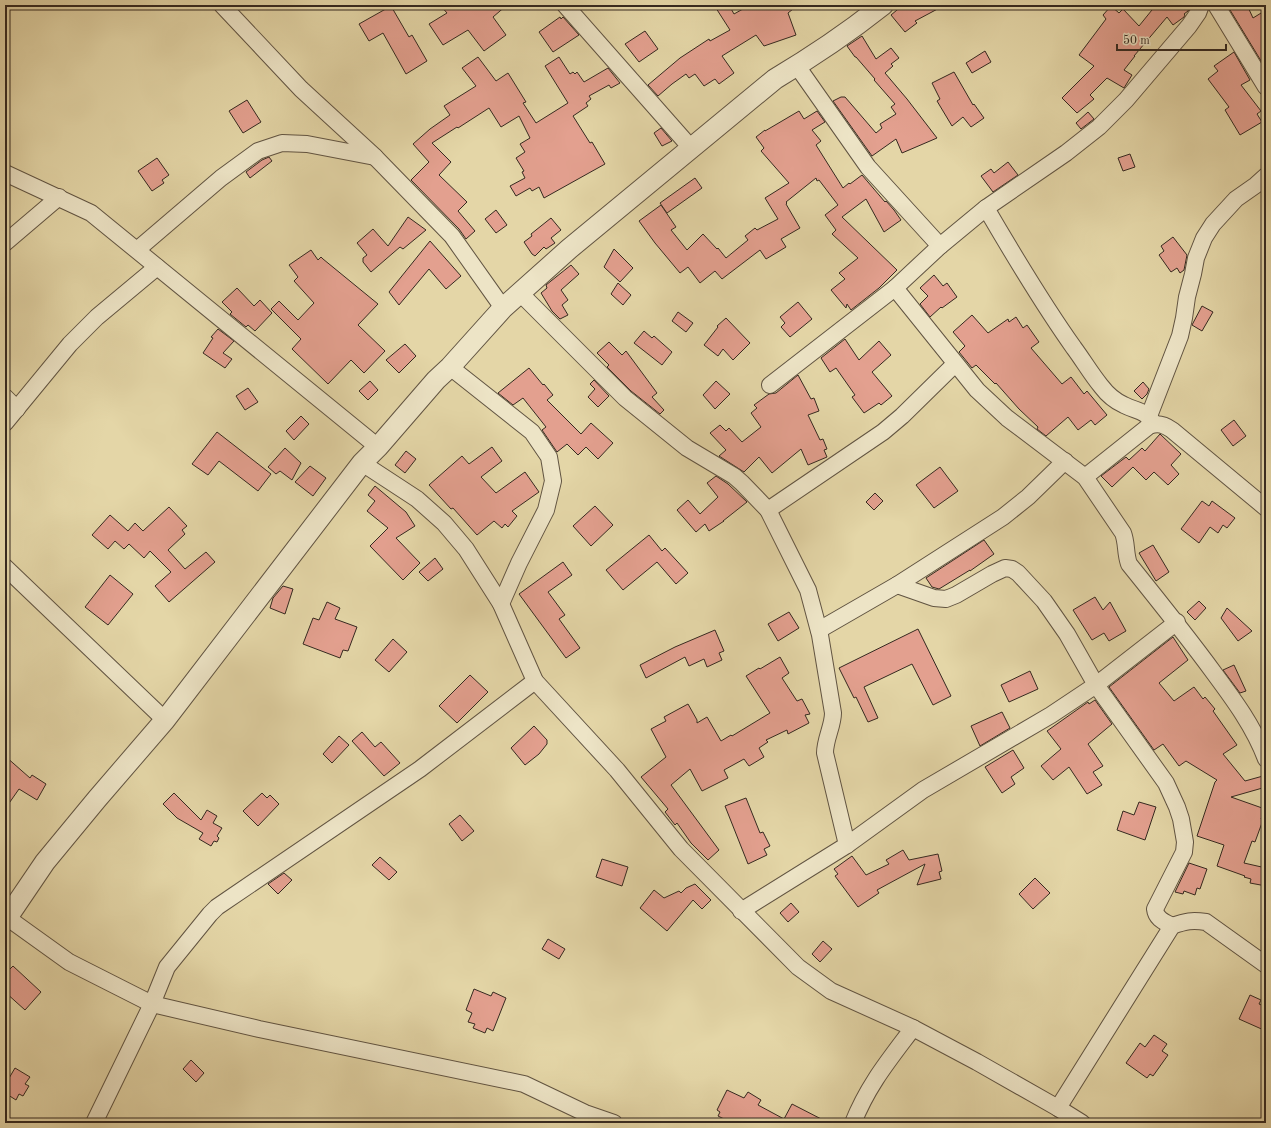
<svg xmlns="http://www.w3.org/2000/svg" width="1271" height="1128" viewBox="0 0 1271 1128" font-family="'Old Standard TT',serif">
	<rect width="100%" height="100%" fill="#e4d6a7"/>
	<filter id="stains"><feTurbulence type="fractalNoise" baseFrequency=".005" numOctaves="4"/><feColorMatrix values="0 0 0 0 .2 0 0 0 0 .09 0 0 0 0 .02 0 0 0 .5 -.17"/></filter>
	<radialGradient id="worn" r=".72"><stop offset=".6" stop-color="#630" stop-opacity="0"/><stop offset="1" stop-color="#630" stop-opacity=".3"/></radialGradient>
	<!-- building -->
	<g fill="#e3a08f" stroke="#352920">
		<path d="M440,5H507L493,17L506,35L484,51L468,30L443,45L429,24L447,13Z"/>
		<path d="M714,5H729L734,14L750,5H798L788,13L796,35L764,46L756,35L722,56L734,73L719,84L715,79L704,86L695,74L689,78L686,74L672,84L658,96L648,85L680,58L709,39L710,41L730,30Z"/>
		<path d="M903,5H945L915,21L917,23L905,32L891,15Z"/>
		<path d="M1156,5H1191L1188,11L1184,14L1185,15L1184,17L1173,25L1167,17L1134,56H1135L1124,70L1132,75L1124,88L1107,78L1090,95L1094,99L1077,113L1062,98L1094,66L1079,55L1106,19L1103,15L1111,6L1119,13L1123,9L1139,26Z"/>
		<path d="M1227,5H1247L1253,18L1266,10V69Z"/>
		<path d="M391,6L409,37L412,35L427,61L406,74L383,33L369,41L359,24Z"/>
		<path d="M560,17L561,19L563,17L579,35L553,52L539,32Z"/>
		<path d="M645,31L658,49L639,62L625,44Z"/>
		<path d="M862,36L876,59L891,48L899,58L891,64L893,66L885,73L907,99L937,138L902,153L896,139L872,156L833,101L841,97H845L876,133L882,128L880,124L896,114L891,107L895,104L874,80L875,79L856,57H855L847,46Z"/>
		<path d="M985,51L991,62L972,73L966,63Z"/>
		<path d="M1234,52L1250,80L1241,85L1261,111L1257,114L1262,122L1240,135L1225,110L1229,107L1208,79L1218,71L1214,66Z"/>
		<path d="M478,57L496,81L508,73L526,102L523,103L536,123L568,103L545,66L559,57L570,74L573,72L575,74L577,72L584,82L608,68L620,83L611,88L609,85L589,96L591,99L586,103L588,106L573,116L590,143L592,142L605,164L544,198L539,187L532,191L530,188L516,196L510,186L525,178L522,172L524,171L516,158L525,152L520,144L530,138L519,116L501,127L489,108L458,128L457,127L432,143L451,162L439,175L467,202L458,211L475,231L466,239L459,229L411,180L429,162L413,144L430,129L450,115L444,106L476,86L462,68Z"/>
		<path d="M954,72L973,105L974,104L984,118L971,127L963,117L952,126L937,101L940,99L932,83Z"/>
		<path d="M247,100L261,122L243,133L229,111Z"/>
		<path d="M799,111L804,119L817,111L825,122L812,130L821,141L816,145L843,188L849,183L850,184L862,175L885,202L886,201L894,210L901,220L884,232L866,199L842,217L897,270L879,288L851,310L847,304L846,308L831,290L845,279L839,273L858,258L832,234L836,230L825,215L838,205L819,180L817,181L816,178L786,202L787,203L786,204L800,228L781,239L786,247L766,259L760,250L722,279L715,271L700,283L688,267L680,273L655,243L639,221L661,205L676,227L671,230L687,250L703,234L717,249L718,248L726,258L748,240L745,236L755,228L757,230L778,219L765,198L789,183L761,151L764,148L756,137L765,130V131Z"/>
		<path d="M1088,112L1094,119L1081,129L1076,123Z"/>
		<path d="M661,128L672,141L662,146L654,133Z"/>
		<path d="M1130,154L1135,167L1123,171L1118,158Z"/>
		<path d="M269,157L272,161L250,178L246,172L262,160Z"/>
		<path d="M157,158L169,175L162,180L164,183L152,191L138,171Z"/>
		<path d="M1008,162L1018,175L993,192L981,176L991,169L994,173Z"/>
		<path d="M695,178L702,188L667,213L660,203Z"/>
		<path d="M496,210L507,225L496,233L485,219Z"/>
		<path d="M408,217L426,230L403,249L400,247L371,272L363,262V258L367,255L357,243L373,229L388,246Z"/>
		<path d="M551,218L561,230L551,238L555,243L546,249L544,247L535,256L532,254L524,242L532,236L531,234Z"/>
		<path d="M1173,237L1187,255L1184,270L1180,273L1177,268L1171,272L1159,255L1164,251L1161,246Z"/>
		<path d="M430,241L461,276L446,289L429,269L399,305L389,292Z"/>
		<path d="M614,249L633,268L620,282L604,267Z"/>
		<path d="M311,250L318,260L321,257L323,259L378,304L358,325L385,351L364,373L351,360L328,384L292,349L301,339L271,309L279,301L298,320L314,303L294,281L298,277L289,265Z"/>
		<path d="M571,265L579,274L561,290L568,300L562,305L568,315L560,319L552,311L541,293L547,288L546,285Z"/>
		<path d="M934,275L943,286L947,283L957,297L942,308L941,307L930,317L920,304L928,296L920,288Z"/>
		<path d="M618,283L631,295L623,305L611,294Z"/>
		<path d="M237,288L254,306L260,300L272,313L255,331L248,325L246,327L230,314L232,312L222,302Z"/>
		<path d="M798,302L812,319L790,337L781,327L785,323L780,317Z"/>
		<path d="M1202,306L1213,312L1202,331L1192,325Z"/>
		<path d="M678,312L693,323L686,332L672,321Z"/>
		<path d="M972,315L988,333L1008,319L1009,322L1016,317L1023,328L1027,325L1039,342L1031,348L1062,384L1071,377L1084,394L1087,391L1107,415L1095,425L1091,420L1078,430L1068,417L1046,436L1037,429L1038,427L1019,409L996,383L995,384L976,365L972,368L959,352L965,346L953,332Z"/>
		<path d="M726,318L750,343L733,360L723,349L718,356L704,345L718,327L717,326Z"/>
		<path d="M218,329L234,341L223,353L232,359L225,368L203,353L213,338L211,337Z"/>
		<path d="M644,331L652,338L654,336L672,352L662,365L634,343Z"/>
		<path d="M845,339L859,360L879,341L891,355L872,372L892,396L881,405L879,403L864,413L852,397L855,395L836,368L830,372L821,358Z"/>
		<path d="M609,342L622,355L626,351L657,393L652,397L664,410L660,414L631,391L607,367L609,365L597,353Z"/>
		<path d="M405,344L416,356L399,373L386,360Z"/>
		<path d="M529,368L543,385L544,384L553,395L547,400L581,434L591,423L613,443L598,459L586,447L578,455L567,444L557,452L542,430L546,427L523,398L513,405L498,393Z"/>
		<path d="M798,375L811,399L814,398L819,411L808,415L820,440L823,439L827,449L824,450L827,457L808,465L801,449L772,473L759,457L744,472L719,456L726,450L710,433L720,425L726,431L729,428L742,442L761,427L751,413L757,408L754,405L769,394L776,393Z"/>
		<path d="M594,380L609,396L598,407L588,397L595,389L590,384Z"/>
		<path d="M370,381L378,390L368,400L359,391Z"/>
		<path d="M716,381L730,394L715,409L703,395Z"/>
		<path d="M1143,382L1149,389L1147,394L1142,399L1134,391Z"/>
		<path d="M248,388L258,402L245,410L236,396Z"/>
		<path d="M301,416L309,424L294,440L286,431Z"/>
		<path d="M1234,420L1246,436L1233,446L1221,430Z"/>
		<path d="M217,432L271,474L258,491L219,461L208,475L192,464Z"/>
		<path d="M1160,434L1181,454L1171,465L1179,474L1168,485L1154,472L1146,480L1133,467L1112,487L1101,476L1126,457L1129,460L1142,448L1145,451Z"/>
		<path d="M492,447L502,461L481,477L496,493L525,472L539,492L512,511L517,516L508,527L505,524L502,528L494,521L477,535L453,508L451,509L429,485L462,456L469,464Z"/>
		<path d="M285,448L301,463L292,480L280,471L276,474L268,467Z"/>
		<path d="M406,451L416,459L405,473L395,465Z"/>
		<path d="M310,466L326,478L313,496L295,482Z"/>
		<path d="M940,467L958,491L934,508L916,485Z"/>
		<path d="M716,476L728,484L747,502L723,521H724L709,531L705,524L696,532L677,510L688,500L700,514L718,497L707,483Z"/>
		<path d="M375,486L406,512L415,526L396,538L420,563L403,580L370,546L388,528L367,511L375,501L368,495Z"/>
		<path d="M875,493L883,501L874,510L866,502Z"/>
		<path d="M1202,501L1209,506L1212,501L1235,518L1227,528L1223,525L1218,533L1210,527L1199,543L1181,529Z"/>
		<path d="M595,506L613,525L591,546L573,526Z"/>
		<path d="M169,507L187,526L182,530L185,534L168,550L185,569L206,552L215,562L169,602L155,586L171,572L150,551L144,558L129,544L124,549L115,541L108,549L92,535L110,515L128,531L135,523L143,531Z"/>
		<path d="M649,535L662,551L665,548L688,573L676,584L657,562L623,590L606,570Z"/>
		<path d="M984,540L994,554L970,571V570L939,589L932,587L926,578Z"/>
		<path d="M1153,545L1169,572L1156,581L1139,553Z"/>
		<path d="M435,558L443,569L428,581L419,572Z"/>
		<path d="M563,562L572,575L548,592L565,615L559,619L580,648L566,658L519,594Z"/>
		<path d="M110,575L133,594L108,625L85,607Z"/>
		<path d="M283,586L293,589L285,614L270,608L273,598Z"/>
		<path d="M1095,597L1103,610L1110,602L1126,631L1109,641L1104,633L1092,640L1073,610Z"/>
		<path d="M1199,601L1206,608L1195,620L1187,612Z"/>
		<path d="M327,602L340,608L335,619L357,627L348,651L343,650L340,658L303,644L313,618L319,620Z"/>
		<path d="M1227,608L1252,631L1238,641L1221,618Z"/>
		<path d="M789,612L799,628L778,641L768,624Z"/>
		<path d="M918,629L951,696L933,705L912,664L864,687L878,718L868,722L856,697L854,698L839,668Z"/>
		<path d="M715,630L724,651L719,653L722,660L707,667L704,659L689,666L685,657L646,678L640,665L675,647Z"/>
		<path d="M1173,637L1188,660L1159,683L1174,701L1194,687L1203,699L1205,697L1215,709L1213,711L1237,745L1223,754L1245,781L1263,776L1266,787L1231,797L1265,809L1261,819L1263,820L1255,842L1252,841L1244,863L1266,868V886L1250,883L1251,879L1244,877L1245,876L1217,866L1224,845L1197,836L1215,782L1217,780L1186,761L1179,766L1163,744L1154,750L1109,687Z"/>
		<path d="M393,639L407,652L389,672L375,660Z"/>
		<path d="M780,657L789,673L782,678L797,701L802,699L810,714L805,715L809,723L788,734L787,730L766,740L768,742L759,748L764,757L749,766L744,759L724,770L728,778L702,791L690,769L671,785L719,850L708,860L691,843L677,823L675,825L665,812L668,809L641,777L666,757L651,729L666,721L664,717L688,704L697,720V723L707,717L721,741L731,735L732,736L770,713L746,676L759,668L760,669Z"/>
		<path d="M1234,665L1246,691L1240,693L1223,670Z"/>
		<path d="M1030,671L1038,689L1009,702L1001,685Z"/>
		<path d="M470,675L488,692L457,723L439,706Z"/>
		<path d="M1095,700L1112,724L1088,744L1103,766L1093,772L1102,785L1087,794L1069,767L1053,780L1041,766L1061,749L1047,731L1088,702L1089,704Z"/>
		<path d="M1002,712L1010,728L980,746L971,726Z"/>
		<path d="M534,726L547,740V744L539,754L525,765L511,748Z"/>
		<path d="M362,732L375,747L381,742L400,763L384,776L352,741Z"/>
		<path d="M339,736L349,745L332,763L323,754Z"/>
		<path d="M1013,750L1024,768L1011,777L1015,784L1002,793L985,767Z"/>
		<path d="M5,756L30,778L32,775L46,784L37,800L19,789L5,809Z"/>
		<path d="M174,793L201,820L207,810L217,816L213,823L222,828L217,836L219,838L217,842L214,841L211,846L199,839L203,833L177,818L163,804Z"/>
		<path d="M262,793L267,798L270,795L279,804L258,826L243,811Z"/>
		<path d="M746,798L760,833L763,832L770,846L764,849L767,855L748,864L725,806Z"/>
		<path d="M1139,802L1156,807L1145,840L1117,830L1123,811L1134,815Z"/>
		<path d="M460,815L474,831L462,841L449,824Z"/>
		<path d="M903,850L909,860L938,854L942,871L939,872L941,879L917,885L925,864L888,884L877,890L879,893L858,907L835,876L838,874L834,869L852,856L866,875L889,864L886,860Z"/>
		<path d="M380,857L397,872L389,880L372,865Z"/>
		<path d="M602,859L628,867L622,886L596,877Z"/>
		<path d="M1189,863L1207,869L1200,889L1197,888L1195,895L1184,891L1183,894L1175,892Z"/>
		<path d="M284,873L292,880L278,894L268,884Z"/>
		<path d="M1035,878L1050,893L1033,909L1019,894Z"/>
		<path d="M695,884L711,900L702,909L693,900L667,931L640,908L654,890L664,898L679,891L681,893L686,888Z"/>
		<path d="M791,903L799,912L788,922L780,913Z"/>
		<path d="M548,939L565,949L559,959L542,949Z"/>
		<path d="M823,941L832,949L820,962L812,954Z"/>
		<path d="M13,966L41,992L25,1010L5,992V974Z"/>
		<path d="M474,989L491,996L493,992L506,998L493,1031L487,1028L485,1033L473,1028L475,1024L468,1022L472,1013L466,1010Z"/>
		<path d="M1250,995L1261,1000L1259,1004L1266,1007V1031L1239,1019Z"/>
		<path d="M1154,1035L1167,1044L1162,1051L1168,1055L1153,1076L1150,1074L1147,1078L1126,1063L1140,1043L1145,1047Z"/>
		<path d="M191,1060L204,1073L196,1082L183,1069Z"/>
		<path d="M15,1068L30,1077L25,1084L29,1086L23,1096L19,1094L16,1100L5,1093V1085Z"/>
		<path d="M727,1090L744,1098L748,1092L761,1100L758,1105L784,1119L792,1104L829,1123H732L718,1116L720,1112L717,1110Z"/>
	</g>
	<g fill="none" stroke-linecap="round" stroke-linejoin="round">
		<!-- minor casing -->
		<g stroke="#615442" stroke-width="18">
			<g id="minor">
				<path d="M222,5L301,89L375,157L452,236L503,308"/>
				<path d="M565,5L692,149"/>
				<path d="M1216,5L1266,87"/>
				<path d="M797,66L868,167L940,246"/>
				<path d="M5,173L91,213L378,447"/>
				<path d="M986,208C1014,256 1042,303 1074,348C1083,360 1091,374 1101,386C1107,394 1115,401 1124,405C1138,412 1144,409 1154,424"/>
				<path d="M5,243L59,197"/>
				<path d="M138,249L221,178L258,151L282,143L307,144L375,157"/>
				<path d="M895,288L977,390L1007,418L1085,477L1123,533C1127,543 1125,553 1129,564C1158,600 1187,636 1214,673C1234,700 1254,727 1266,759"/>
				<path d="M520,293L625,398L687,448L734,476L742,483L768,510L808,590L820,635L833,713C833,726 825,739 825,753L847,845"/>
				<path d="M450,367L532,432L549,457L553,481L546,510L519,563L501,604"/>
				<path d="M770,385L895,288L940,246L986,208L1066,153L1099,127L1126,100L1189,26L1198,13L1201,5"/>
				<path d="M5,397L17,409"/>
				<path d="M1149,416L1180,336L1184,318L1187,297L1193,274L1196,258L1204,238L1213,224L1236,199L1256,185L1266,176"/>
				<path d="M5,423L70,344L97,317L157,267"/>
				<path d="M362,463L417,499L444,523L466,549L501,604L535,681L617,770L681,849L798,967L831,991L913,1028L977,1062L1058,1108L1082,1123"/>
				<path d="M1085,477L1149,426C1158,422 1165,425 1172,430L1266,508"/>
				<path d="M768,510L883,432L902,416L955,364"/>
				<path d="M5,567L165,720"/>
				<path d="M897,585L934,598L946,599L956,595L992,574L1005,568L1012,569L1018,573L1044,601L1067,634L1096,685L1166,783L1177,807L1181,819L1185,842L1184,852L1155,909C1156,919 1165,922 1172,926"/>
				<path d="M819,630L897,585L1003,517L1028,497L1065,461"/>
				<path d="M741,911L847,845L923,790L1051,715L1096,685L1177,622"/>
				<path d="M5,916L69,962L152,1004L259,1029L524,1084L585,1113L614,1123"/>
				<path d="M1058,1108L1172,926C1186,921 1192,920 1206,922L1266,965"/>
				<path d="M94,1123L152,1004L167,967L210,914L217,907L420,769L535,681"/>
				<path d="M853,1123C868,1085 889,1060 913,1028"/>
			</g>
		</g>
		<!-- tertiary casing -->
		<g stroke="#615442" stroke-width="22">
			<path id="tertiary" d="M5,921L45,862L97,799L165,720L362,463L378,447L436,380L450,367L503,308L569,249L775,79C812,57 849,32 883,5"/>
		</g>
		<!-- minor -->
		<use href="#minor" stroke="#ede4c6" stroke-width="16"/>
		<!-- tertiary -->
		<use href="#tertiary" stroke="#ede4c6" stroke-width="20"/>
	</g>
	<!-- margin -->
	<rect width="1271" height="1128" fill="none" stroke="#e4d6a7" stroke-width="20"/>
	<rect x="6" y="6" width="1259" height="1116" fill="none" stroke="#352920" stroke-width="2"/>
	<rect x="10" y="10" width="1251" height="1108" fill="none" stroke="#352920"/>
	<!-- scale -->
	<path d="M1117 44v6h109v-6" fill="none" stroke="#352920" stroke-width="2"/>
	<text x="1123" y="44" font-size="12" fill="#352920" stroke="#ede4c6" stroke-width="3" paint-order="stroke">50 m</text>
	<rect width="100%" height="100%" filter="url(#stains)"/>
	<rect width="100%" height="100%" fill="url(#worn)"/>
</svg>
